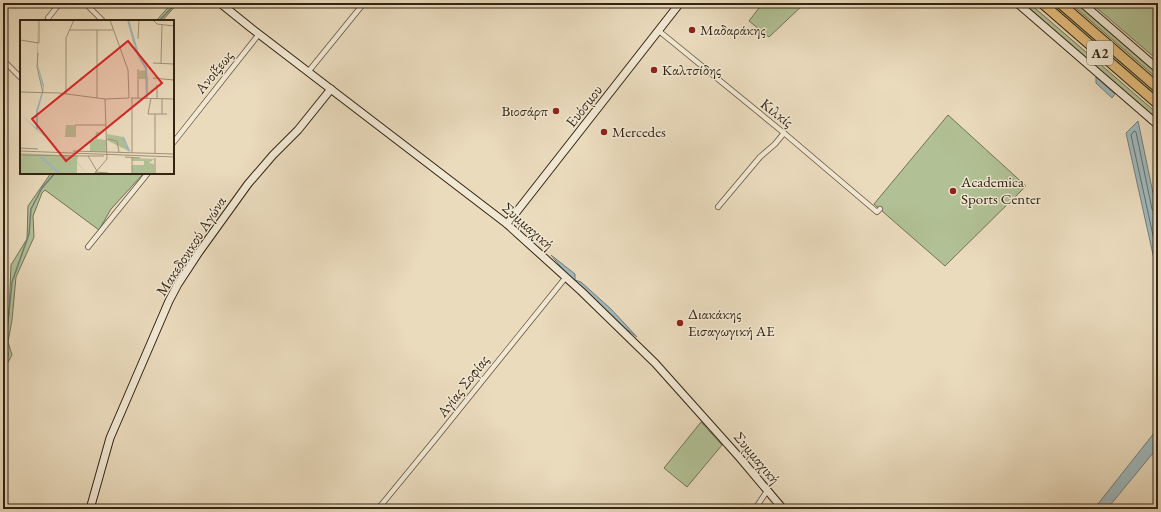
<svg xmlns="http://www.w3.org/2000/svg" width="1161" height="512" viewBox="0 0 1161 512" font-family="'EB Garamond',serif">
	<rect width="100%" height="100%" fill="#eadbbd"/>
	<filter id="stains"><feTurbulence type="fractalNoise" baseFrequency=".005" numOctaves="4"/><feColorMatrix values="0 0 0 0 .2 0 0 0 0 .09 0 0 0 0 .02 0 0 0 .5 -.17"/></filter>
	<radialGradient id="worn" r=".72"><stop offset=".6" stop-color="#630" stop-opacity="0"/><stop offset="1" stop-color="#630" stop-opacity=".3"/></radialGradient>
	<!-- green -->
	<g fill="#b1c195" stroke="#727254">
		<path d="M172,3H178L162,21H156Z"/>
		<path d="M769,3H805L769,37L749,21L759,8Z"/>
		<path d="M1023,3H1029L1158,114V120Z"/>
		<path d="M1049,3H1053L1158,94V97Z"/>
		<path d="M1070,3H1077L1158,73V79Z"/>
		<path d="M1091,3H1158V60L1155,58Z"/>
		<path d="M948,115L1026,186L945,266L874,204Z"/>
		<path d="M51,173H144L111,209L99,230L45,190L42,193L33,216L34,237L16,277L12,320L8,342L12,355L3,371V362L7,354L4,342L9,314L11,265L27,239L28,206Z"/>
		<path d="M701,422L722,445L687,487L664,468Z"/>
	</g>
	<!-- water -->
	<g fill="#9eb8bd" stroke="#737d79">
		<path d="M1096,77L1115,94L1112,98L1096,83Z"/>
		<path d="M1138,121L1158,217V277L1126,133Z"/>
		<path d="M551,255L575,274V280L581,282L611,309L637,337L621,325L574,283Z"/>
		<path d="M1158,428V447L1107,509H1094Z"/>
	</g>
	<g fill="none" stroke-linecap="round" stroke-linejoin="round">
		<!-- shore -->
		<path stroke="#686e68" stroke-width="1" d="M1158,212H1154L1152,209L1136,132L1134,131L1131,135L1158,258"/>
		<!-- stream -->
		<g stroke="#737d79" stroke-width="1.5">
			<path d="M159,21L176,3"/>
			<path d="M3,366L8,355L6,342L12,282L29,234L31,209L42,188L55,173"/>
		</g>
		<!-- street casing -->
		<g stroke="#60523e" stroke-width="6">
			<g id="street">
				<path d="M85,3L103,21"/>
				<path d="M48,18L60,3"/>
				<path d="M659,31L784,133L877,212L880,209"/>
				<path d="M3,60L21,78"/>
				<path d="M308,72L364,3"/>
				<path d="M173,143L259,34"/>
				<path d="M718,207L760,157L775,144L784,133"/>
				<path d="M88,247L148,173"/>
				<path d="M378,509L437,437L566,277"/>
				<path d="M755,509L767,491"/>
			</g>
		</g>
		<!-- secondary casing -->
		<g stroke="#322413" stroke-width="9">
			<g id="secondary">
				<path d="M220,3L251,28L507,224L581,291L655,363L740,458L783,509"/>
				<path d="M1017,3L1158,125"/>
				<path d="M1082,3L1158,69"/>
				<path d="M507,224L680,3"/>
				<path d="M90,509L110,438L169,301L178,284L199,252L248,184L273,155L298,130L331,89"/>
			</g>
		</g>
		<!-- highway casing -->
		<g stroke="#322413" stroke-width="11">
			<g id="highway">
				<path d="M1042,3L1158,104"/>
				<path d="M1060,3L1158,88"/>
			</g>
		</g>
		<!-- street -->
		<use href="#street" stroke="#f1e8d4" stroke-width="4.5"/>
		<!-- secondary -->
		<use href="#secondary" stroke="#f1e8d4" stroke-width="7"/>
		<!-- highway -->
		<use href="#highway" stroke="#e5be7e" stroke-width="9"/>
	</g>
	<!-- markers -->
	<g fill="#8f2418" stroke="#f1e8d4" stroke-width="1.5">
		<circle cx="692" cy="30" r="4"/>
		<circle cx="654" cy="70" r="4"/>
		<circle cx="556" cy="111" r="4"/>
		<circle cx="604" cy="132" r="4"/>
		<circle cx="953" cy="191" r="4"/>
		<circle cx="680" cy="323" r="4"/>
	</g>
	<g text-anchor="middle" stroke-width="3" stroke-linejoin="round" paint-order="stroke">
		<!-- shield labels -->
		<rect fill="#f1e8d4" stroke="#6b5f4d" stroke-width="1" x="1087" y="41" width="26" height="24" rx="3"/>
		<g font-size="14" font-weight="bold" fill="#322413">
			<text x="1100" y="58">Α2</text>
		</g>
		<!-- poi labels -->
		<g font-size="15" fill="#322413" stroke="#f1e8d4" text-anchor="start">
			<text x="700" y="35">Μαδαράκης</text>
			<text x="662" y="75">Καλτσίδης</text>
			<text x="548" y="116" text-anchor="end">Βιοσάρπ</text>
			<text x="612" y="137">Mercedes</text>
			<text x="961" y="187">Academica<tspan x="961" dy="17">Sports Center</tspan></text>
			<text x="688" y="319">Διακάκης<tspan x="688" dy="17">Εισαγωγική ΑΕ</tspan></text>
		</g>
		<!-- street labels -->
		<g font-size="15" fill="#322413" stroke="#f1e8d4">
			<text transform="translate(214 72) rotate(-51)" y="5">Ανοίξεως</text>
			<text transform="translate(584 106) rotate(-52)" y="5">Ευόσμου</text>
			<text transform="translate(777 113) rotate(38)" y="5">Κιλκίς</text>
			<text transform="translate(528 226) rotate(41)" y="5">Συμμαχική</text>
			<text transform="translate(191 246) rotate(-57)" y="5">Μακεδονικού Αγώνα</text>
			<text transform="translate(463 386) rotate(-52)" y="5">Αγίας Σοφίας</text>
			<text transform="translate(757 458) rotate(50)" y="5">Συμμαχική</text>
		</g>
	</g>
	<!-- overview -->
	<g transform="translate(20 20)">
		<rect width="154" height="154" fill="#eadbbd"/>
		<path d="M108,0L110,2V6L117,28L118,34L123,42L126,48L128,59L127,78V59H119V51L126,50L117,35L115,25L113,23ZM46,105H56V117H45ZM76,112H79L77,119L86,120L87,132L70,131V120H75ZM87,114L103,117L105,125L111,132L88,121ZM0,133L58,136L57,142L67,154L57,143V154H0V136H3ZM112,138L134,139L129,143L134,144V153L112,154V145H124V141H112Z" fill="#b1c195"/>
		<path d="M18,0V45L24,65L23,73L18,91V110L40,129L17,110L0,94L16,108V91L23,68L17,44Z" fill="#9eb8bd"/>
		<path fill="none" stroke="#9eb8bd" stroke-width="2" d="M108,0L118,34L126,48L127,78M103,117L109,131M21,137L40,154"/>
		<path fill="none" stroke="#a09279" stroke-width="1" d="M133,0L137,4L154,6M49,10H93M77,10V78M118,19L119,0M0,20L19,23V0M18,33L17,47L23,73M133,43L154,44M141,43L142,4M118,49V78M133,58L154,60M0,72L39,73L85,79M46,74V18L54,0M111,78L154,79M112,78V133M131,78L128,94H147M137,79V65M135,94V133M142,94V79M55,105H86M87,119L97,121L99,132M0,128L18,129M0,131L154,137M53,131L154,134M0,135L65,136M65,136H84M68,136L77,151M105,137L120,138M112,138V154M135,138V154M75,152L88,153M74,154L87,139L85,79L109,78L108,50L90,0"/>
		<path fill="#d62828" fill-opacity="0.15" stroke="#d62828" stroke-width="2" d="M108,21L142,63L46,141L12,99Z"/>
		<rect width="154" height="154" fill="none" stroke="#322413" stroke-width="2"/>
	</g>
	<!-- margin -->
	<rect width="1161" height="512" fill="none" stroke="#eadbbd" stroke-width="16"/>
	<rect x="4" y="4" width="1153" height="504" fill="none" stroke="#322413" stroke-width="2"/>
	<rect x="8" y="8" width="1145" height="496" fill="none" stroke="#322413"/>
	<rect width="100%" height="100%" filter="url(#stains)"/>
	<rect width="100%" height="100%" fill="url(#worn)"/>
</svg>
